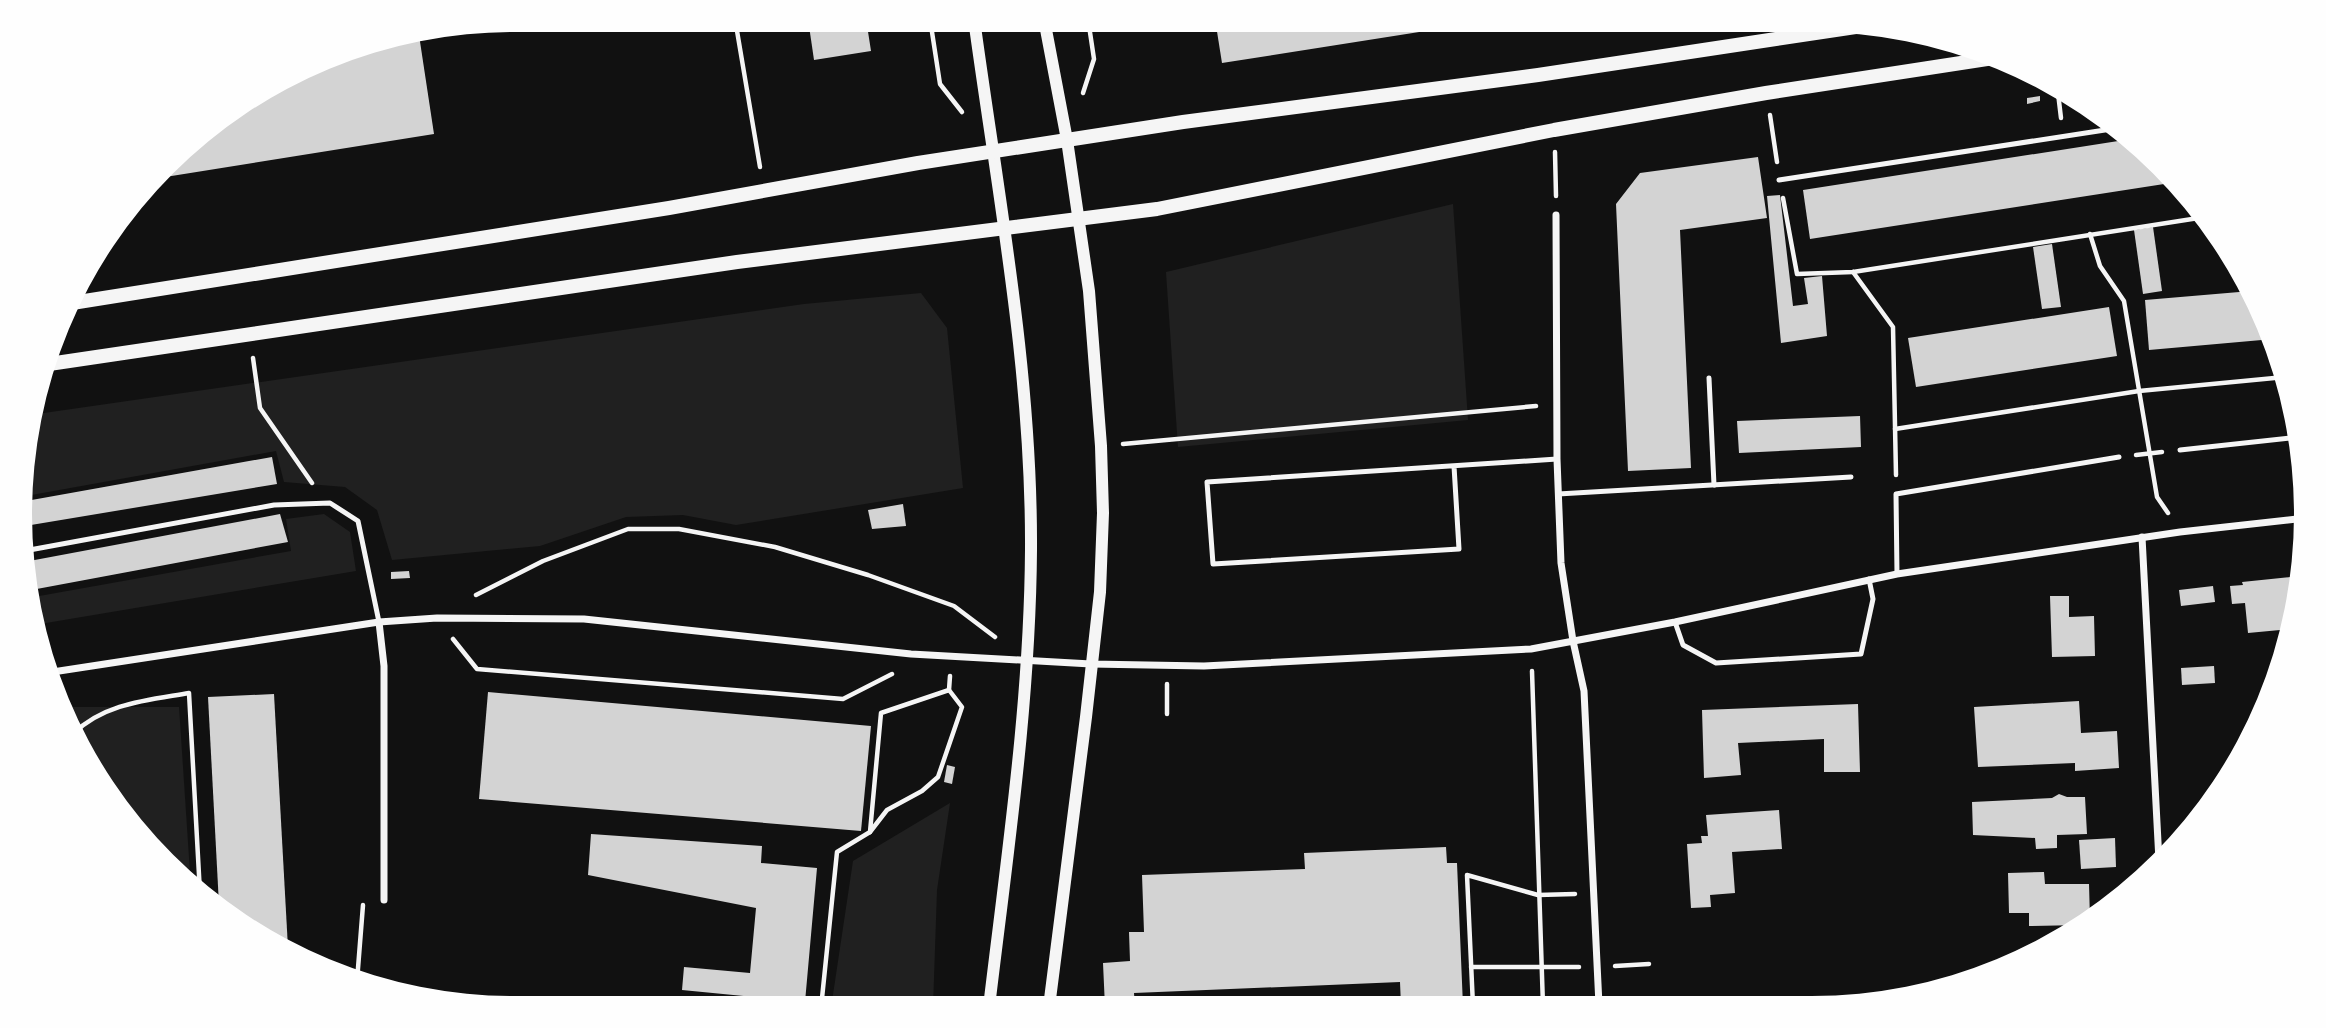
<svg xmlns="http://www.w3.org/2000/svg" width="2326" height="1028" viewBox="0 0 2326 1028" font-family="Ubuntu,sans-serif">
	<rect width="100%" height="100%" fill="#111"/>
	<!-- green -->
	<g fill="#202020">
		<path d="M1453,204L1468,420L1178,447L1166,272Z"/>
		<path d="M921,293L947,328L963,488L736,525L683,515L626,517L540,546L392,560L377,510L345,487L284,482L276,451L26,496L30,415L804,304Z"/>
		<path d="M324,514L350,532L356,571L34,625L28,598L291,551L286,519Z"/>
		<path d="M61,707H179L191,888L85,761Z"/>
		<path d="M950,803L937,890L933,1007L831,1008L853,861Z"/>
	</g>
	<!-- building -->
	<g fill="#d3d3d3">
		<path d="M808,19H866L871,51L814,60Z"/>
		<path d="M1215,19H1489V21L1222,63Z"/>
		<path d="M419,35L434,134L159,178L188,142L267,85L355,46Z"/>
		<path d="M2040,96V101L2027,104V98Z"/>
		<path d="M2131,139L2162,164L2177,182L1810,239L1803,190Z"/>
		<path d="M1758,157L1767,218L1680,230L1691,468L1628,471L1616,204L1640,173Z"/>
		<path d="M1780,195L1793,306L1808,304L1804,278L1822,276L1827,336L1781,343L1767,196Z"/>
		<path d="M2153,227L2162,291L2143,294L2134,230Z"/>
		<path d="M2052,244L2061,307L2042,309L2033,247Z"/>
		<path d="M2251,291L2269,324L2273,339L2149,350L2145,300Z"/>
		<path d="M2109,307L2117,356L1916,387L1908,338Z"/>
		<path d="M1860,416L1861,447L1739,453L1737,421Z"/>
		<path d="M272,457L277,484L25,526L26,501Z"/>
		<path d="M903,504L906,526L872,529L868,510Z"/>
		<path d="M280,514L288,542L26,591L24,579V562Z"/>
		<path d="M409,571L410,578L391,579V572Z"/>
		<path d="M2301,576L2297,610L2292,629L2248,633L2245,603L2232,604L2230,586L2243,585L2242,582Z"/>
		<path d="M2213,586L2215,602L2181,606L2179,590Z"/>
		<path d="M2050,596H2069V617L2094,616L2095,656L2052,657Z"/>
		<path d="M2214,666L2215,683L2182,685L2181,668Z"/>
		<path d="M488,692L871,726L861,831L479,799Z"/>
		<path d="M274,694L288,948L219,905L208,697Z"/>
		<path d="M2079,701L2081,733L2117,731L2119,768L2075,771V763L1978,767L1974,707Z"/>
		<path d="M1858,704L1860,772H1824V739L1738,743L1741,775L1704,778L1702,710Z"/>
		<path d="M947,765L955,767L952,784L944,782Z"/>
		<path d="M2059,794L2067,797H2085L2087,834L2057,835V848L2036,849L2035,838L1973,835L1972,802L2052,798Z"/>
		<path d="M1779,810L1782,849L1732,852L1735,893L1710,895L1711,907L1691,908L1687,844L1702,843L1701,836H1708L1706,815Z"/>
		<path d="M591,834L762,846L761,863L817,868L805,1002L682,990L684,967L750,973L756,908L588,875Z"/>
		<path d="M2115,838L2116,867L2081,869L2079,840Z"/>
		<path d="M1446,847L1447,863H1457L1463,1006H1401L1400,982L1134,993L1135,1007H1105L1103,963L1130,961L1129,932H1144L1142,875L1305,869L1304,853Z"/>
		<path d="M2044,872L2045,884H2089L2090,920L2081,925L2029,926V913H2009L2008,873Z"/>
	</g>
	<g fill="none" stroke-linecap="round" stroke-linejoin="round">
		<!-- path -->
		<g stroke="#f5f5f5" stroke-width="4.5">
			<path d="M735,19L760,167"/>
			<path d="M930,19L940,84L962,112"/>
			<path d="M1083,93L1094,59L1088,19"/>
			<path d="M2058,93L2061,118"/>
			<path d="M1770,115L1777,162"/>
			<path d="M1555,152L1556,196"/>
			<path d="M1783,198L1797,274L1853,272L2205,217"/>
			<path d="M2090,234L2100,266L2124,301L2157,497L2168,513"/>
			<path d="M1853,272L1893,327L1896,475"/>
			<path d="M253,358L260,408L312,483"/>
			<path d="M1895,429L2139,391L2285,377"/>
			<path d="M1123,444L1536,406"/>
			<path d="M2136,455L2162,452"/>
			<path d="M476,595L543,561L628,529H679L775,547L868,575L954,606L995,637"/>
			<path d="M453,639L477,669L843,699L892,674"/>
			<path d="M1532,671L1543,1006"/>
			<path d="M1167,714V684"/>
			<path d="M73,734C104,703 149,700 189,693L200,893"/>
			<path d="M870,832L887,810L922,791L938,777L962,707L949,690L950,676"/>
			<path d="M1615,966L1649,964"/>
			<path d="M1471,967H1579"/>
			<path d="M357,981L363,905"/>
			<path d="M403,995L498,1007"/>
			<path d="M1473,1006L1467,875L1538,895L1575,894"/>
			<path d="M821,1008L837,852L870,832L881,713L949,690"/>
		</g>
		<!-- service -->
		<g stroke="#f5f5f5" stroke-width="5">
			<path d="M1808,19L1810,33"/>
			<path d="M1779,180L2118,128"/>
			<path d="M1709,378L1714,485"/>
			<path d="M2180,450L2299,437"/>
			<path d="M1454,466L1459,549L1213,564L1207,482L1557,459"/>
			<path d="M1558,494L1851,477"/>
			<path d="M24,551L274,505L330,503L358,521L379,622"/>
			<path d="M1897,574L1896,494L2119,457"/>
			<path d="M1675,622L1683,645L1716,663L1861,654L1873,599L1869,579"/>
		</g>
		<!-- minor -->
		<g stroke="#f5f5f5" stroke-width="7">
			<path d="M1556,215L1557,459L1561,563L1573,641L1584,691L1599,1005"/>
			<path d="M2142,537L2159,861"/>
			<path d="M379,622L384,666V900"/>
			<path d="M46,673L379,622L437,618L584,619L911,654L1091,664L1204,666L1531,649L1675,622L1897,574L2180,532L2306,518"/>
		</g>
		<!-- tertiary -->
		<g stroke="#f5f5f5" stroke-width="12">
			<path d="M974,19C998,196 1032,371 1031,550C1030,703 1007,856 989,1007"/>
			<path d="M1044,19L1067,140L1089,291L1101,446L1103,513L1100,592L1086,717L1049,1007"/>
		</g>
		<!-- secondary -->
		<g stroke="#f5f5f5" stroke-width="14">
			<path d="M72,303L669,208L918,163L1183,122L1538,75L1869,25"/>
			<path d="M49,364L737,262L1157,209L1554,130L1766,93L2000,57"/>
		</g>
	</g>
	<!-- crop -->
	<path d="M0 0H2326V1028H0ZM514 32H1812A482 482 0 0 1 2294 514V514A482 482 0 0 1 1812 996H514A482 482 0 0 1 32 514V514A482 482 0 0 1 514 32Z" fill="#fefefe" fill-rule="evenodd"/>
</svg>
